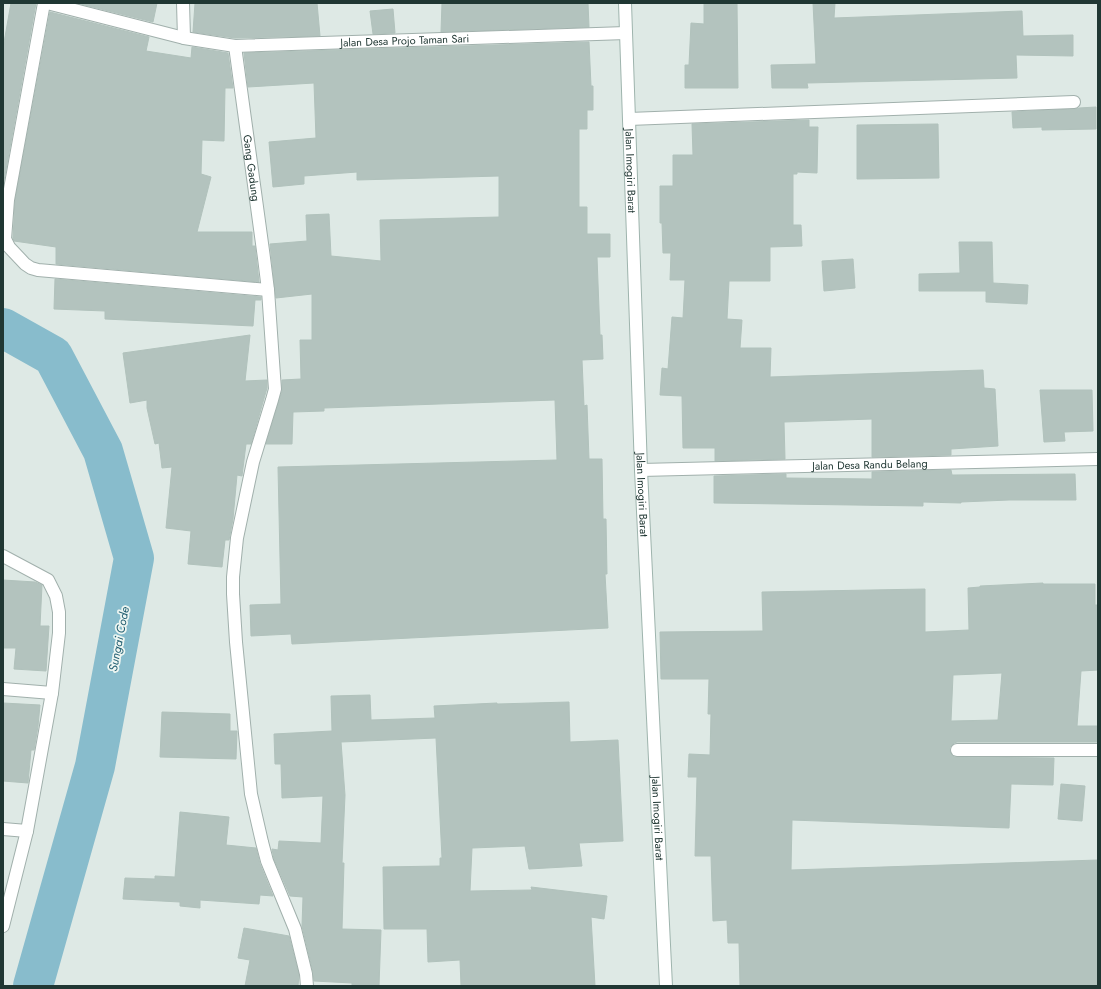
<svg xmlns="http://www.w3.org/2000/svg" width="1101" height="989" viewBox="0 0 1101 989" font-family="Jost,sans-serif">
	<rect width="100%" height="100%" fill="#dee9e5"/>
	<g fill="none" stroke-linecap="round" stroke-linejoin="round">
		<!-- river -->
		<path stroke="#88bccc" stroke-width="40" d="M3,328L53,356L103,451L134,558L95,766L33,986"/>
	</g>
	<!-- building -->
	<g fill="#b3c3be" stroke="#b1c2bc" fill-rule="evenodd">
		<path d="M11,3H36L3,186V48Z"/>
		<path d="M77,3H157L153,22Z"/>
		<path d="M195,3H317L320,36L235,38L193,32Z"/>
		<path d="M442,3H588L589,27L441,32Z"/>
		<path d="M704,3H737L738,88H685V65H689L691,23L704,24Z"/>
		<path d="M813,3H835L834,18L1022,11L1023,36L1073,35V56L1016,55L1017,78L807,83L808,88H772L771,65L816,64Z"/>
		<path d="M393,9L395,33L373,34L370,11Z"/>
		<path d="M50,12L149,37L146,51L191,58L192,47L228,53L233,88H225L224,141L202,140L201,174L211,177L197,232H252V246H255L259,282L56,264V247L14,241L13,238L15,201Z"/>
		<path d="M589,42L591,86H593V110H587V129H579V207H587V234H610V257H597L600,335H602L603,359L582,360L584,406L587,405L589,459H602L603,519H606L607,574H605L608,628L292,644L291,634L251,636L250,605L281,604L278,467L557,460L555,400L324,408V411L293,412L292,444H266L282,391V380L301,379L300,340H312V294L276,298L270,244L307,241L306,215L329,214L331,256L381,261L380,220L499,217V176L357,180V172L304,176V184L273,187L269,142L316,138L314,83L248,87L244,53Z"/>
		<path d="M1096,107V129L1042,130V127L1013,128L1012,112L1074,109L1079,108Z"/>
		<path d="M809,120V127H818L817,173L797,172V174H793V225H801L802,246L770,247V281H729L727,319L742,320L740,348H771L770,377L983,370L984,388L995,389L998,446L951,449V455L872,457V419L784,422L785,459L715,461V448H683L682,396L660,395L662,368L668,369L672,317L683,318L685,280H670L671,253H663L662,223H660V186H673V155H693L692,124Z"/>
		<path d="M938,124L939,178L857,179V125Z"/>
		<path d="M959,242H992L993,283L1028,285L1027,304L986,302V291H919V274L960,273Z"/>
		<path d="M853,259L855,288L824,291L822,261Z"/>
		<path d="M55,279L261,297V300H255L253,326L105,319V311L54,309Z"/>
		<path d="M250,335L245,381L267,380V388L251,444H246L242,476L237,475L233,519L229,540H225L222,567L188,564L191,531L166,528L172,467L162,468L159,443L155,444L147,408V400L130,403L123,353Z"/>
		<path d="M1040,390H1092L1093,431L1064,432L1065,441L1044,442Z"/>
		<path d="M951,470L952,475L1075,474L1076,500H1009L961,502V503L923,502V506L714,503V476L786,474V478L872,479V472Z"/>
		<path d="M3,580L35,582L42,585L40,626H49L46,671L14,669L16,648H3Z"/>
		<path d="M1043,583V584H1095V605H1098V670L1081,671L1077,726H1098V742H957L954,743L950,747V750L951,754L954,757H957L1054,758L1053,785L1011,784L1009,828L792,820L791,870L1098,860V986H740L739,943H728L727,920L713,921L711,856H695L697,777H688L689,754L710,755L711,714H708L709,679H661L660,632L763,631L762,592L925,589V632L969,630L968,588L980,587V586ZM1002,673L998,720L951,721L953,675Z"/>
		<path d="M370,695L371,720L435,718L434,706L497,703V704L569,702L570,742L618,740L623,841L579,843L582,866L529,869L525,846L472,848L470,891L532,890L531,887L607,896L604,919L591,917L595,986H461L460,960L428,962L427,929H384L383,867L440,866V858H442L436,738L341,742L345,795L342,863H344L342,929L381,930L379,986H352V983L314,981L313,972L302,926L303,897L290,896L274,859L272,849L278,850L279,841L321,843L323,796L282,798L281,764H275L274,734L332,731L331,696Z"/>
		<path d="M3,703L40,705L38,726L34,750H31L28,783L3,781Z"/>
		<path d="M162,712L230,714V731H237L236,759L160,757Z"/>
		<path d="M1061,784L1085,786L1082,821L1058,819Z"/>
		<path d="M180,812L229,817L226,845L256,848L260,864L273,896L260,895L259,904L200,900V908L180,906V902L123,899L125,878L155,879V876L175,877Z"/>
		<path d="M244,928L289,936L299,975L298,986H245L250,960L238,958Z"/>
	</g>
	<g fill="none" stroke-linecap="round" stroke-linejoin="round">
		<!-- street casing -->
		<g stroke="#a1b0ac" stroke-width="14">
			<g id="street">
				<path d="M44,3L8,200L5,239L9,247L25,264L31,268L38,270L268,290"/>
				<path id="s1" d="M47,3L184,38L235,46L626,33"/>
				<path d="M183,3L184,38"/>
				<path id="s2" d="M235,46L264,258L268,290L274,376L275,389L272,400L253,462L237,538L233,577V594L236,642L251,794L262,842L267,861L295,929L306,974L307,986"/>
				<path d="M629,119L1074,102"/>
				<path id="s3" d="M641,470L1098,459"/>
				<path d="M3,556L48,580L56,596L59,612V633L52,693L27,831L3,926"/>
				<path d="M3,689L52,693"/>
				<path d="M957,750H1098"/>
				<path d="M3,829L27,831"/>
			</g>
		</g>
		<!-- secondary casing -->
		<g stroke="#9eb4ad" stroke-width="14">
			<g id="secondary">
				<path id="s4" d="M625,3L641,470L666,986"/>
			</g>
		</g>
		<!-- street -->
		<use href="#street" stroke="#fff" stroke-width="12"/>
		<!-- secondary -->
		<use href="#secondary" stroke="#fff" stroke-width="12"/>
	</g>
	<g text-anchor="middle" stroke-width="3.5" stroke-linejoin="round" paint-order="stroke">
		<!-- street labels -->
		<g font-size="11" fill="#203733" stroke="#eef6f2">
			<text dy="4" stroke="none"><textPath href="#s1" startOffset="363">Jalan Desa Projo Taman Sari</textPath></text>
			<text dy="4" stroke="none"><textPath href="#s2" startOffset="123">Gang Gadung</textPath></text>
			<text dy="4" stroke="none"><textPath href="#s4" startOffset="168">Jalan Imogiri Barat</textPath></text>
			<text dy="4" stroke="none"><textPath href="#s3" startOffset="229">Jalan Desa Randu Belang</textPath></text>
			<text dy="4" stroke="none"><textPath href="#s4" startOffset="492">Jalan Imogiri Barat</textPath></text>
			<text dy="4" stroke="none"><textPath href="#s4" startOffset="816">Jalan Imogiri Barat</textPath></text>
		</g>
		<!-- water labels -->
		<g font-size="12" font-style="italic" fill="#1e5c6f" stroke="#eef6f2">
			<text transform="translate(119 639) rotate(-79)" y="4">Sungai Code</text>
		</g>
	</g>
	<!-- border -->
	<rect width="1101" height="989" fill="none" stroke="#203733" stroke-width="8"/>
</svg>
